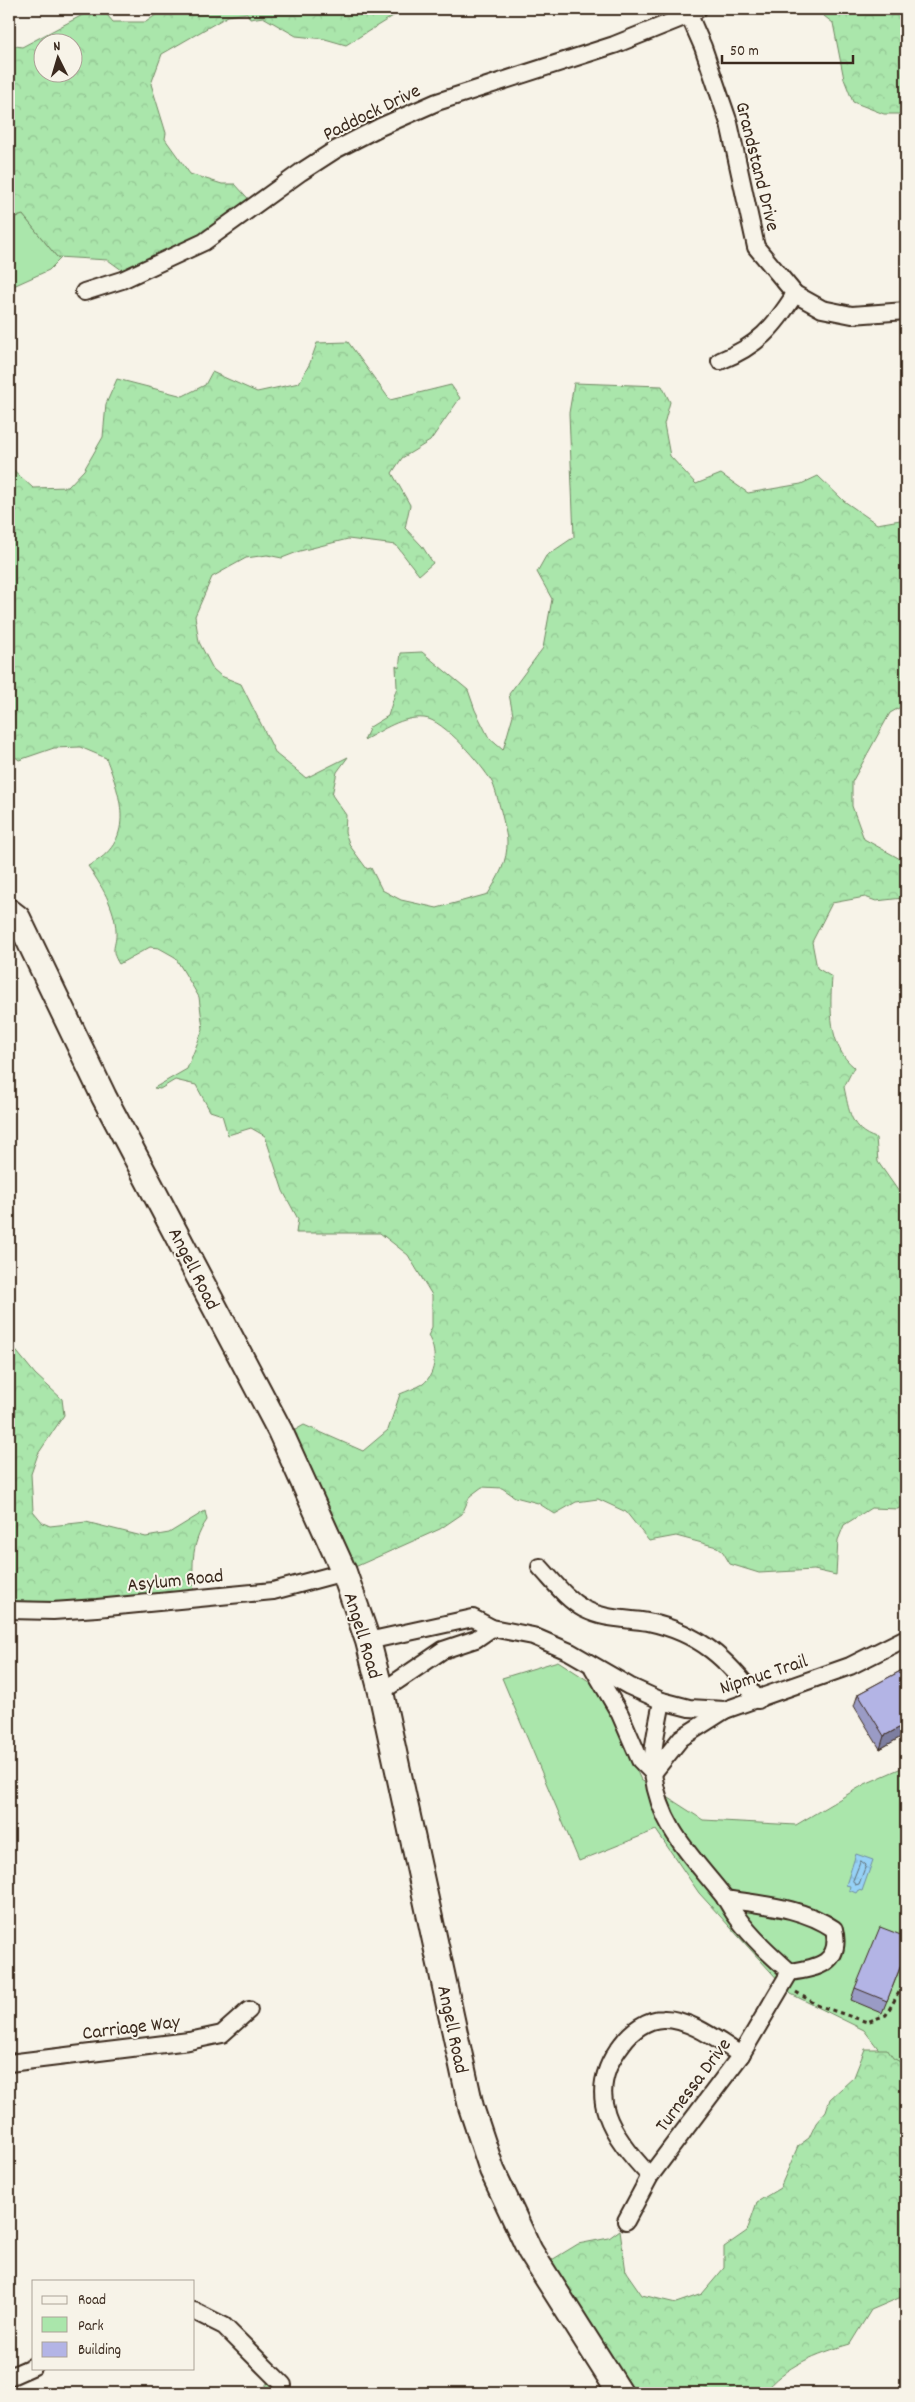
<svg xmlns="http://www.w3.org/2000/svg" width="915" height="2402" viewBox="0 0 915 2402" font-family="Dekko,sans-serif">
	<defs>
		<pattern id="forest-crowns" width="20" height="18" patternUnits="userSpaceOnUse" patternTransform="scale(1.25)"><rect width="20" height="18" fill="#aae6ab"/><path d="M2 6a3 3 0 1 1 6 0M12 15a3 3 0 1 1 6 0" fill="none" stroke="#93c593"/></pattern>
		<pattern id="water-ripples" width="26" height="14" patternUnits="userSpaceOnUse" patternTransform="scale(1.25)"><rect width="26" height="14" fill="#96d1f6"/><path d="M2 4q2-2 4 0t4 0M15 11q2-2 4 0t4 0" fill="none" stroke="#82b4d2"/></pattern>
	</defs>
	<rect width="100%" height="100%" fill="#f7f3e8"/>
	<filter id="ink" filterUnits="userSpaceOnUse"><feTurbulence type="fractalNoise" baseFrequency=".02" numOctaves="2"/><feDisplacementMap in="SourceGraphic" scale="10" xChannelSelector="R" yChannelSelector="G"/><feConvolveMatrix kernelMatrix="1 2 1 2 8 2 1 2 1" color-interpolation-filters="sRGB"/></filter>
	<g filter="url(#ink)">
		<!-- green -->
		<g fill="#aae6ab" stroke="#728864">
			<path d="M23,215L57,257L61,258L49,270L9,288V219Z"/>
			<path d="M558,1661L598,1687L641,1780L703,1820L796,1825L865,1784L906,1766V2085L864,2030L791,1994L699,1893L656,1830L579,1861L502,1678Z"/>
		</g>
		<!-- forest -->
		<g fill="url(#forest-crowns)" stroke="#728864" fill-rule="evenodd">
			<path d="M164,9L196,11L198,9H398V13L346,45L325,39L296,36L263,17L250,19L247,13L228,16L162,54L151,84L166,133L165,139L190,174L222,184H235L254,205L221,232L126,273L108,260L57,257L23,215L9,219V45L22,47L90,11L103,10L113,22H146ZM42,42H72V72H42Z"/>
			<path d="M815,9H906V114H884L853,102L844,79L833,23Z"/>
			<path d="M348,342L390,400L451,385L460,398L430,441L402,458L392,473L410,505L405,528L422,546L433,563L419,575L396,545L348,539L300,551L282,558L267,555L246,558L212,577L195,616L199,642L213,669L221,676L241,684L276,754L306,778L348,757L337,772L332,795L346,815L345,832L350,846L367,869L371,868L382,890L401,900L437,908L488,894C498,878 508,861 507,841C507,833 496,789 492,782C482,765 443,719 424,718C402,716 383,730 364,740L370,727L388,716L397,687L396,666L399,668L401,653L422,652L468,690L475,710L489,738L503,750L513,715L509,694L543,648L552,599L537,572L546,556L574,537L569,413L574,383L662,386L670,402L664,424L670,456L696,484L721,474L748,493L801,484L818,476L844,501L877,524L906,519V704L890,713L852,782V806L864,839L902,860L903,898L876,901L865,897L832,903L812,942L817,968L832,977C830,1007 828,1046 854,1067L844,1087C849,1110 850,1130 876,1138L878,1162L906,1202V1503L898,1509L871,1508L844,1525L838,1540L836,1575L814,1570L759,1573L730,1564L723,1552L717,1547L676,1536L649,1541L626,1512L598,1499L576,1502L555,1514L538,1503L515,1497L502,1488L482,1487L470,1496L462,1514L440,1529L337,1575L276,1441L304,1425L363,1451L388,1430L400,1394C407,1391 416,1388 423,1384C437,1373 437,1350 428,1336L432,1327V1295L408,1255L380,1233H296L298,1219L283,1191L265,1136L251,1128L228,1135L222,1115L210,1111L196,1085L175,1080L160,1089L154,1088L187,1069L203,1029L199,997L175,957L159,948L150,947L119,964C109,948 117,947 116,931C115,907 101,885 88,866C136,842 122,799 106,758L80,747L54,748L19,760L9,752V466L33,488L68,487L84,470L103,437L106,404L117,379L183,396L205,385L212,372L257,392L299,383L310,363L317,343Z"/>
			<path d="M9,1342L35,1374L62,1399L64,1415L38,1454L31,1474L33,1511L43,1523L50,1526L86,1522L146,1537L169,1533L205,1511L207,1520C189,1546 193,1569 194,1599L9,1615Z"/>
			<path d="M865,2049H887L893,2058L906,2065V2295L871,2310L850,2344C816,2354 786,2365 763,2393H608L537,2269L578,2244L609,2238L620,2230L626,2272L642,2295L676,2303L702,2294L724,2268V2247L747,2231L757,2202L780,2188L798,2146L809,2138L816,2123L826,2111L830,2099L854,2077Z"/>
			<path d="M273,2376L295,2393H259Z"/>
		</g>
		<!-- water -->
		<path fill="url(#water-ripples)" stroke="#728ea0" d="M856,1854L873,1860L862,1891L858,1890L856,1893L849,1890L850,1886L846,1885Z"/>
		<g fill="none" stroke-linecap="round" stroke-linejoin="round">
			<!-- shore -->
			<path stroke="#5f6d74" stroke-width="1" d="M861,1861L866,1865L859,1884L855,1885L853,1881Z"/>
			<!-- street casing -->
			<g stroke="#3b2a1e" stroke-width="20">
				<g id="street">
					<path d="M689,15L703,47L729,123L756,247L795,294L822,309L852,315L906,311"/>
					<path d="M84,292L122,280L204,242L301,172L335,150L380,127L437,102L614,45L689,15L698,9"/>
					<path d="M720,361C758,346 774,327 795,294"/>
					<path d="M540,1567C554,1582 566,1599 584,1609C605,1620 626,1618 648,1622C700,1633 727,1659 758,1700"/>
					<path d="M9,1610L53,1611L97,1608L273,1591L344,1572"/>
					<path d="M368,1641L473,1618L492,1628L533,1636L570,1652L629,1686L662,1701L689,1708L725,1710L850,1666L906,1638"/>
					<path d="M593,1668L620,1714L640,1760L653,1773L681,1738L725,1710"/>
					<path d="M381,1692L443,1650L476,1639L492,1628"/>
					<path d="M662,1701C658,1724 651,1750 653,1773C660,1829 693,1857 725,1898C729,1904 732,1911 737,1917C752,1938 771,1955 790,1972C818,1968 842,1963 834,1929C802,1907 763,1905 725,1899"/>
					<path d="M9,2063L189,2041L222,2034L249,2010"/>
					<path d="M650,2176C612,2136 582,2095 622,2044C631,2031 647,2019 663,2019C689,2018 720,2042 741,2055"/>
					<path d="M626,2221L650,2176L741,2055L790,1972"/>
					<path d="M194,2311L224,2326L283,2385"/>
					<path d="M9,2377L34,2366"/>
				</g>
			</g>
			<!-- secondary casing -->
			<g stroke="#3b2a1e" stroke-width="28">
				<path id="secondary" d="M9,911L18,918L104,1097L280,1431L344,1572L368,1641L381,1692L471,2107L492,2170L530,2251L620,2393"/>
			</g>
			<!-- path -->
			<path stroke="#3b2a1e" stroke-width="3" stroke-dasharray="4 4" stroke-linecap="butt" d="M796,1992L817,2005L867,2022L886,2015L906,1980"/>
			<!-- street -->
			<use href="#street" stroke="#f7f3e8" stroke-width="16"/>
			<!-- secondary -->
			<use href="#secondary" stroke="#f7f3e8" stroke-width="24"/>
		</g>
		<!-- wall -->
		<g fill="#9a9bc5" stroke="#3b2a1e">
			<path d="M906,1668V1734L880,1749L854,1706L858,1694Z"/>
			<path d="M906,1937V1953L882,2013L851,2000L855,1988Z"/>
		</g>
		<!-- shaded-wall -->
		<path fill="#7d7ea0" stroke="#3b2a1e" d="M906,1724V1734L880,1749L884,1736Z"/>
		<!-- building -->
		<g fill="#b3b4e5" stroke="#3b2a1e">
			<path d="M906,1668V1724L884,1736L858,1694Z"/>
			<path d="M880,1927L906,1937V1952L887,2001L855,1988Z"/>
		</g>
	</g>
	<g text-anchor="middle" stroke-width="4" stroke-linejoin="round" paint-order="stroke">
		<!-- street labels -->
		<g font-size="20" fill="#3b2a1e" stroke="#f7f3e8">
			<text transform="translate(371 111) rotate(-26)" y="7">Paddock Drive</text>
			<text transform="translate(759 166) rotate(76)" y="7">Grandstand Drive</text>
			<text transform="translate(195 1268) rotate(63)" y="7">Angell Road</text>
			<text transform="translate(175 1579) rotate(-6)" y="7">Asylum Road</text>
			<text transform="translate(364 1635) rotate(73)" y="7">Angell Road</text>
			<text transform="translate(763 1673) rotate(-18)" y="7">Nipmuc Trail</text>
			<text transform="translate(131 2026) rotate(-7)" y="7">Carriage Way</text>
			<text transform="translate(454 2029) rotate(78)" y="7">Angell Road</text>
			<text transform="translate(692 2084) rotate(-53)" y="7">Turnessa Drive</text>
		</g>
	</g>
	<!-- margin -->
	<rect width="915" height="2402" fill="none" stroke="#f7f3e8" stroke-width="30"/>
	<rect x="15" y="15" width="885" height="2372" fill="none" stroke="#3b2a1e" stroke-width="2" filter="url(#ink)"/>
	<!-- legend -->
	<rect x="32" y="2280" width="162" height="90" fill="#f7f3e8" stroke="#aca397"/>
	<rect x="42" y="2296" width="25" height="8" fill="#f7f3e8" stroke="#aca397"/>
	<text x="78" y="2304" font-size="15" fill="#3b2a1e">Road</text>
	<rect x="42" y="2317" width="25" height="15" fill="#aae6ab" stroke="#aca397"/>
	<text x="78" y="2330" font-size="15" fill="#3b2a1e">Park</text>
	<rect x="42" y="2342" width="25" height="15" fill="#b3b4e5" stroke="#aca397"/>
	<text x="78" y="2354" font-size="15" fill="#3b2a1e">Building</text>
	<!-- north arrow -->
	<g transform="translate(58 58) rotate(355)"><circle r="24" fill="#f7f3e8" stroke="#aca397"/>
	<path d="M0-4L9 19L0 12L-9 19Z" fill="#3b2a1e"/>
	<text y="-8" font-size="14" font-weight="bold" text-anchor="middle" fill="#3b2a1e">N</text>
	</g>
	<!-- scale -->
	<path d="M722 55v8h131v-8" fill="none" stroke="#3b2a1e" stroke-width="2.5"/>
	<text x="730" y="55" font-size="15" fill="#3b2a1e" stroke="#f7f3e8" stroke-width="4" paint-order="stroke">50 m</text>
</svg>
